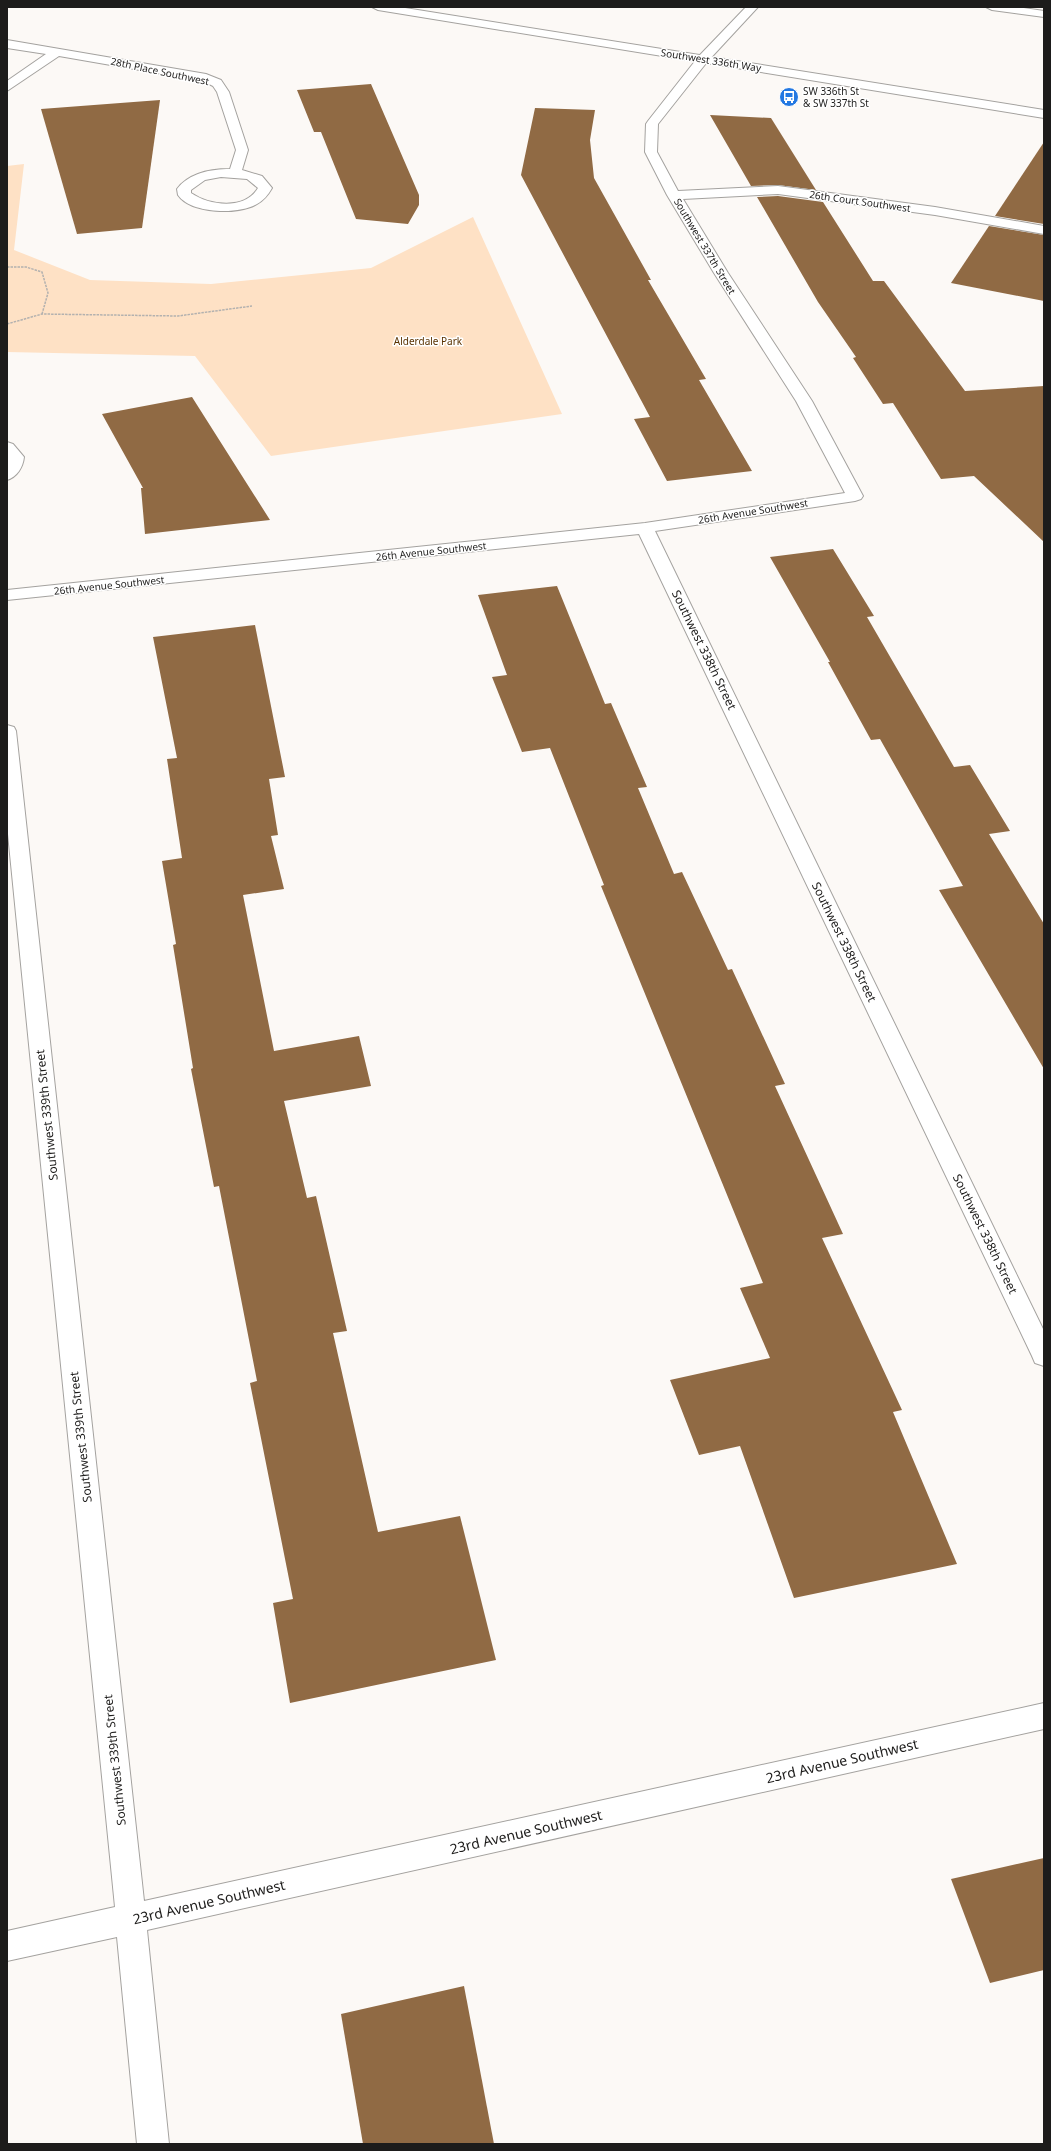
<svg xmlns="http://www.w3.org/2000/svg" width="1051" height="2151" viewBox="0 0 1051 2151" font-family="'Noto Sans',sans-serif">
	<rect width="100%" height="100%" fill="#fcf9f6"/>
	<!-- green -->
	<path fill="#fee1c5" d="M24,164L14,250L90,280L211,284L371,268L473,217L562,414L271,456L195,356L7,352V166Z"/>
	<!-- building -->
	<g fill="#906a44">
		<path d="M371,84L419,195V205L408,224L356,219L321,132H314L297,90Z"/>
		<path d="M160,100L142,228L77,234L41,109Z"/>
		<path d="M535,108L595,110L590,140L594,178L651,280H648L706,379L699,380L752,471L667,481L634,419L650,417L521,175Z"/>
		<path d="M710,115L771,118L816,190L778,185L751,186Z"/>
		<path d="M1044,142V224L995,216Z"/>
		<path d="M778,196L823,202L873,281H884L965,391L1044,386V542L974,476L941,479L893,403L883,404L853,358L856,357L818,302L757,197Z"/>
		<path d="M989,226L1044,235V301L951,283Z"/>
		<path d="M192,397L270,520L145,534L141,488H143L102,414Z"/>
		<path d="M833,549L874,616L867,617L954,767L970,765L1010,831L989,834L1044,924V1069L939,890L963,886L880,739L871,740L828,662H830L770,557Z"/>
		<path d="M557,586L605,704L611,703L647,787L638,788L674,874L682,872L728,970L732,969L785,1084L775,1086L843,1234L822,1238L902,1410L893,1412L957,1564L794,1598L740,1446L699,1455L670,1380L770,1358L740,1288L763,1283L601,886L604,885L550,748L522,752L492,677L507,675L478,595Z"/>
		<path d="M255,625L285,777L269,779L278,835L271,836L284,889L243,895L274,1051L359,1036L371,1086L284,1101L307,1198L316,1196L347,1331L333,1333L378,1532L460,1516L496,1660L290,1703L273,1603L293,1599L250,1383L257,1381L219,1186L214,1187L191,1069L193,1068L173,945L176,944L162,861L182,858L167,759L177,758L153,637Z"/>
		<path d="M1044,1858V1970L990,1983L951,1879Z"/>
		<path d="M464,1986L494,2144H363L341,2014Z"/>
	</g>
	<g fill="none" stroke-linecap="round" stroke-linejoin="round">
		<!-- street casing -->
		<g stroke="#a4a29f" stroke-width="2">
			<g id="street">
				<path d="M746,7H758L707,62L658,124L657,152L678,191L778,186L935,207L1044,226V234L935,215L778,194L683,199L728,273L812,401L863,496L861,499L855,501L655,531L1044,1331V1366L1035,1363L1032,1356L639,534L7,600V590L645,523L845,493L796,401L714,273L667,195L645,152L646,124L648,121L699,56Z"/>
				<path d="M986,7H1017L1044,11V17L992,10Z"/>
				<path d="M7,40L206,74L221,80L229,92L248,150L242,170L262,176L272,188C268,195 264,200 257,204C239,215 191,214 178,195L177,189C189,173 211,169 230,169L236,150L217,92L213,86L203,81L59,56L7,91V81L46,54L7,48ZM221,177L247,179L258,188C245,210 210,206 191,193V190L205,180Z"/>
				<path d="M7,442L13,444L24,457C23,467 17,477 7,480Z"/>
				<path d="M7,725L14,727L16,731L144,1901L1044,1703V1729L147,1930L169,2144H137L117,1937L7,1961V1931L115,1907L7,824Z"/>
			</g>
		</g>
		<!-- secondary casing -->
		<g stroke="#a4a29f" stroke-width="2">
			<path id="secondary" d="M372,7H399L1044,110V118L378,10Z"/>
		</g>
		<!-- path -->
		<g stroke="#b3b1af" stroke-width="1.5" stroke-dasharray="2.5 1" stroke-linecap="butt">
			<path d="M7,267H26L42,272L48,293L42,314"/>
			<path d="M7,324L42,314L178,316L252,306"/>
		</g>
		<!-- street -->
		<use href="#street" fill="#fff" fill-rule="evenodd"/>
		<!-- secondary -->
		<use href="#secondary" fill="#fff" fill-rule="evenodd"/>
	</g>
	<!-- icons -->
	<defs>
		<g id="bus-disc" transform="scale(1)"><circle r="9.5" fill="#2378e2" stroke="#fff"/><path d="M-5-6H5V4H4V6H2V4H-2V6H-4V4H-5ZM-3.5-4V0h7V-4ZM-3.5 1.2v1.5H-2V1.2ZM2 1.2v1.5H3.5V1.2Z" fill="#fff"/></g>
	</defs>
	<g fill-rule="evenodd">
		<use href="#bus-disc" x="789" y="97"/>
	</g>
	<g text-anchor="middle" stroke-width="3" stroke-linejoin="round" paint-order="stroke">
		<!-- far-street labels -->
		<g font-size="10" fill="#1d1c1b" stroke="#fff">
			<text transform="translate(711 60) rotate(9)" y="4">Southwest 336th Way</text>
			<text transform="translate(160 71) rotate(12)" y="4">28th Place Southwest</text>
			<text transform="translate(860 201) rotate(8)" y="4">26th Court Southwest</text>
			<text transform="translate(705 246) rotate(59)" y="4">Southwest 337th Street</text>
			<text transform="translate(753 511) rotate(-9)" y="4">26th Avenue Southwest</text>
			<text transform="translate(431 551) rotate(-6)" y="4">26th Avenue Southwest</text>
			<text transform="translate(109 585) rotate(-6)" y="4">26th Avenue Southwest</text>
		</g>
		<!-- far-poi labels -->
		<g font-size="10" fill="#1d1c1b" stroke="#fff" text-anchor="start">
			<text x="803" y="95">SW 336th St<tspan x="803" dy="12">&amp; SW 337th St</tspan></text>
		</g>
		<!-- far-park labels -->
		<g font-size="10" fill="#593200" stroke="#fff">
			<text x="428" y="345">Alderdale Park</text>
		</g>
		<!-- street labels -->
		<g font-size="12" fill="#1d1c1b" stroke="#fff">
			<text transform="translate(704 650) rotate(64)" y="4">Southwest 338th Street</text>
			<text transform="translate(844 942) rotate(64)" y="4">Southwest 338th Street</text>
			<text transform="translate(47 1115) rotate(-96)" y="4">Southwest 339th Street</text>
			<text transform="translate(985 1234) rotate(64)" y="4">Southwest 338th Street</text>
			<text transform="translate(81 1437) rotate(-96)" y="4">Southwest 339th Street</text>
			<text transform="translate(115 1760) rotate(-96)" y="4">Southwest 339th Street</text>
		</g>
		<!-- near-street labels -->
		<g font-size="14" fill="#1d1c1b" stroke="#fff">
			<text transform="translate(842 1761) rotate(-13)" y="5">23rd Avenue Southwest</text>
			<text transform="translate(526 1832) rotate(-13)" y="5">23rd Avenue Southwest</text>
			<text transform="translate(209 1902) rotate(-13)" y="5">23rd Avenue Southwest</text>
		</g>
	</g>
	<!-- border -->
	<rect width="1051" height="2151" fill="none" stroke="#1d1c1b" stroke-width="16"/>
</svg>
